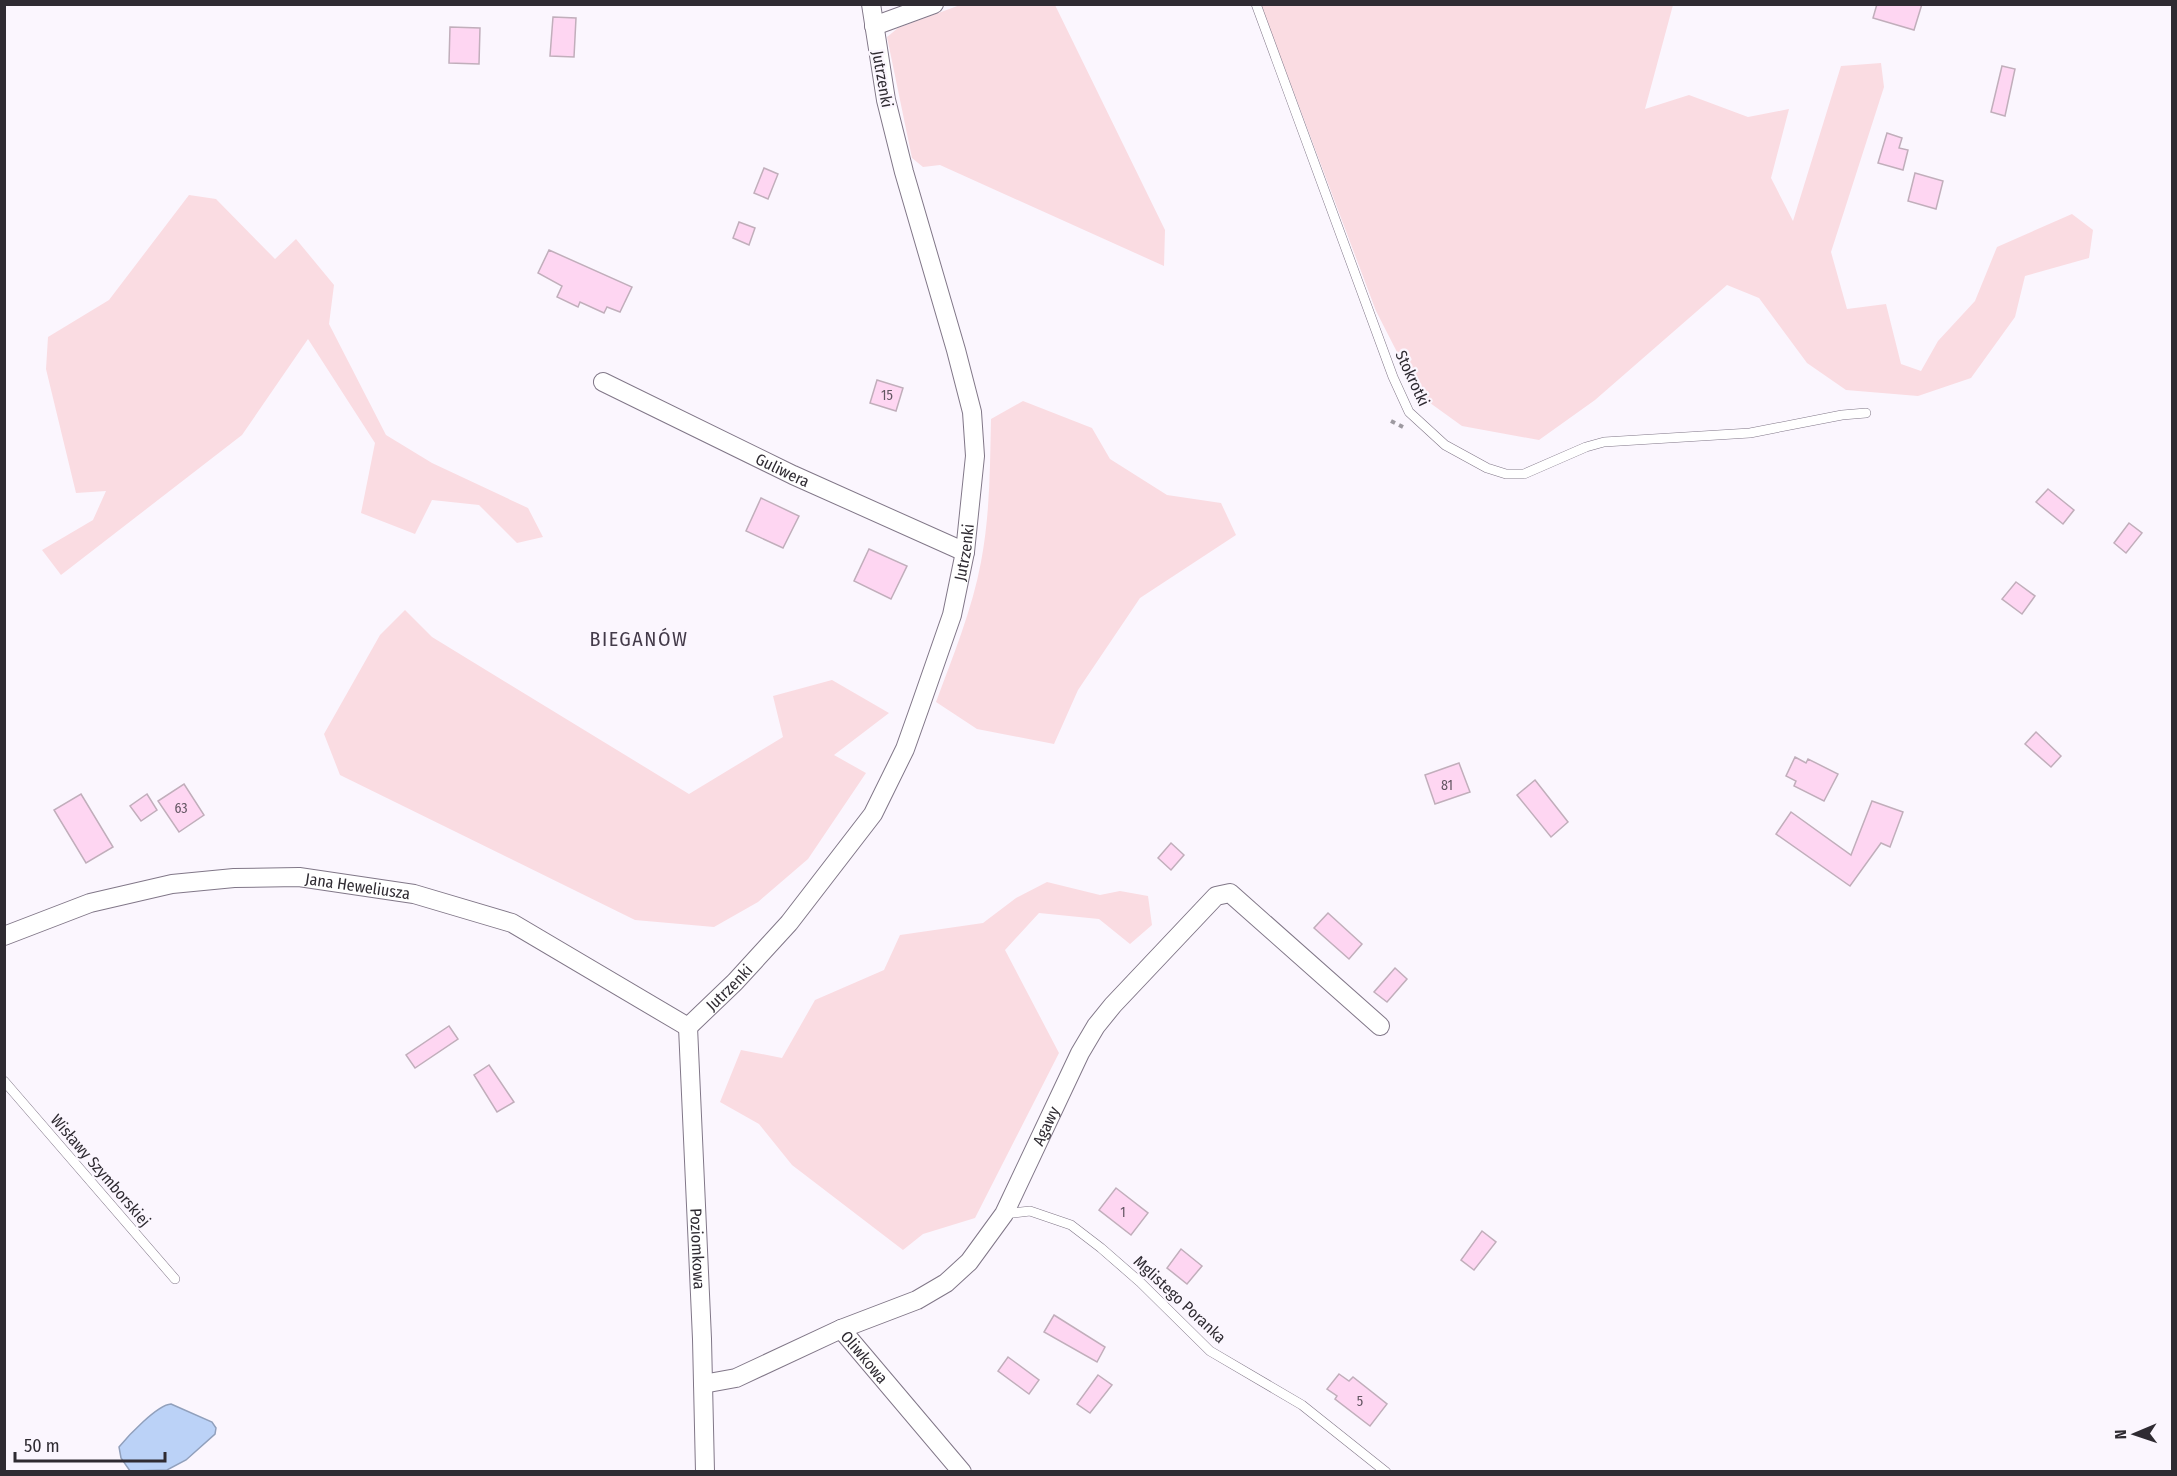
<svg xmlns="http://www.w3.org/2000/svg" width="2177" height="1476" viewBox="0 0 2177 1476" font-family="'Fira Sans Condensed',sans-serif">
	<rect width="100%" height="100%" fill="#fbf6fe"/>
	<!-- green -->
	<g fill="#fadce2">
		<path d="M960,5H1055L1165,230L1164,266L940,165L923,167L912,158L887,37L898,28Z"/>
		<path d="M1261,5H1673L1645,109L1689,95L1748,117L1789,109L1771,178L1793,221L1841,66L1881,63L1884,87L1831,252L1847,309L1886,304L1901,364L1921,371L1938,341L1975,301L1997,247L2072,214L2093,230L2089,258L2025,276L2015,317L1971,378L1918,396L1846,390L1807,363L1759,298L1727,285L1595,400L1539,440L1462,426L1419,395L1376,311Z"/>
		<path d="M189,195L216,199L275,259L296,239L334,285L329,324L386,435L432,463L528,508L543,537L517,543L479,505L432,500L415,534L361,513L375,443L308,339L242,435L61,575L42,550L93,520L106,491L76,493L46,369L48,337L109,300Z"/>
		<path d="M1023,401L1092,428L1110,459L1167,495L1221,503L1236,535L1140,598L1078,690L1054,744L977,729L936,702C953,656 972,610 981,562C990,515 990,467 991,419Z"/>
		<path d="M405,610L432,637L689,794L783,737L773,696L832,680L889,713L834,755L866,773L808,859L758,902L714,927L635,920L340,775L324,734L380,635Z"/>
		<path d="M1047,882L1100,895L1120,891L1148,896L1152,925L1130,944L1099,919L1039,913L1005,950L1059,1053L975,1218L923,1234L903,1250L792,1165L759,1124L720,1102L741,1050L782,1058L815,1000L884,970L900,935L983,923L1016,898Z"/>
	</g>
	<!-- water -->
	<path fill="#bbd2f7" stroke="#91a0bc" stroke-width="1.5" d="M171,1404L212,1422L216,1428L215,1434L186,1460L167,1470L130,1471L121,1458L119,1447C128,1436 157,1405 171,1404Z"/>
	<!-- building -->
	<g fill="#fed6f2" stroke="#c1aebb" stroke-width="1.5">
		<path d="M1877,4H1922L1914,30L1873,18Z"/>
		<path d="M553,17L576,18L574,57L550,56Z"/>
		<path d="M450,27L480,28L479,64L449,63Z"/>
		<path d="M2002,66L2015,69L2005,116L1991,112Z"/>
		<path d="M1887,133L1902,138L1899,148L1908,150L1903,170L1878,163Z"/>
		<path d="M764,168L778,174L768,199L754,193Z"/>
		<path d="M1915,173L1943,181L1936,209L1908,201Z"/>
		<path d="M739,222L755,228L749,245L733,238Z"/>
		<path d="M549,250L632,287L620,312L607,307L604,313L580,302L578,307L557,297L562,286L538,273Z"/>
		<path d="M877,380L903,388L896,411L870,403Z"/>
		<path d="M2048,489L2074,510L2063,524L2036,502Z"/>
		<path d="M761,498L799,516L783,548L746,531Z"/>
		<path d="M2129,523L2142,533L2126,553L2114,543Z"/>
		<path d="M869,549L907,566L891,599L854,581Z"/>
		<path d="M2016,582L2035,596L2022,614L2002,599Z"/>
		<path d="M2036,732L2061,756L2051,767L2025,744Z"/>
		<path d="M1795,757L1806,763L1808,759L1838,774L1824,801L1794,786L1796,781L1786,776Z"/>
		<path d="M1459,763L1470,792L1435,804L1425,775Z"/>
		<path d="M1535,780L1568,822L1551,837L1517,795Z"/>
		<path d="M184,784L204,815L179,832L158,801Z"/>
		<path d="M81,794L113,847L86,863L54,810Z"/>
		<path d="M147,794L157,810L141,821L130,806Z"/>
		<path d="M1872,801L1903,812L1890,847L1881,843L1850,886L1776,834L1791,812L1851,855Z"/>
		<path d="M1171,843L1184,855L1171,870L1158,858Z"/>
		<path d="M1328,913L1362,944L1349,959L1314,928Z"/>
		<path d="M1395,968L1407,979L1387,1002L1374,992Z"/>
		<path d="M449,1026L458,1039L415,1068L406,1055Z"/>
		<path d="M489,1065L514,1102L497,1112L474,1075Z"/>
		<path d="M1116,1188L1148,1213L1131,1235L1099,1210Z"/>
		<path d="M1482,1231L1496,1242L1474,1270L1461,1260Z"/>
		<path d="M1181,1249L1202,1266L1187,1284L1167,1268Z"/>
		<path d="M1054,1315L1105,1347L1097,1362L1044,1332Z"/>
		<path d="M1008,1357L1039,1380L1029,1394L998,1371Z"/>
		<path d="M1339,1374L1349,1381L1353,1377L1387,1404L1370,1426L1335,1399L1337,1396L1327,1389Z"/>
		<path d="M1098,1375L1112,1385L1090,1413L1077,1404Z"/>
	</g>
	<g fill="none" stroke-linecap="round" stroke-linejoin="round">
		<!-- lane casing -->
		<g stroke="#817788" stroke-width="10">
			<g id="lane">
				<path d="M1256,4L1393,377L1409,412L1445,445L1487,468L1506,474H1524L1586,447L1604,442L1750,433L1842,415L1866,413"/>
				<path d="M4,1081L175,1279"/>
				<path d="M1004,1214L1030,1211L1071,1225L1101,1248L1140,1282L1210,1351L1302,1405L1386,1472"/>
			</g>
		</g>
		<!-- street casing -->
		<g stroke="#817788" stroke-width="20">
			<g id="street">
				<path d="M874,26L934,4"/>
				<path id="s1" d="M603,382L793,475L965,552"/>
				<path id="s2" d="M4,936L90,903L172,884L234,878L299,877L414,894L512,923L688,1027"/>
				<path id="s3" d="M688,1027L735,982L789,923L873,814L905,749L921,704L952,615L965,552L975,456L972,412L956,350L904,172L886,100L871,4"/>
				<path id="s4" d="M688,1027L702,1339L705,1472"/>
				<path id="s5" d="M841,1329L917,1300L946,1283L969,1262L1004,1214L1080,1053L1096,1026L1113,1005L1216,896L1230,893L1380,1026"/>
				<path id="s6" d="M703,1384L736,1378L841,1329L962,1472"/>
			</g>
		</g>
		<!-- path -->
		<path stroke="#9d99a0" stroke-width="4" stroke-dasharray="4.5 4.5" stroke-linecap="butt" d="M1391,421L1403,427"/>
		<!-- lane -->
		<use href="#lane" stroke="#fff" stroke-width="9"/>
		<!-- street -->
		<use href="#street" stroke="#fff" stroke-width="18"/>
	</g>
	<g text-anchor="middle" stroke-width="4.5" stroke-linejoin="round" paint-order="stroke">
		<!-- number labels -->
		<g font-size="14" fill="#635662">
			<text x="887" y="400">15</text>
			<text x="1447" y="790">81</text>
			<text x="181" y="813">63</text>
			<text x="1123" y="1217">1</text>
			<text x="1360" y="1406">5</text>
		</g>
		<!-- street labels -->
		<g font-size="16" fill="#2f2b32" stroke="#fbf6fe">
			<text transform="translate(883 79) rotate(80)" y="6">Jutrzenki</text>
			<text transform="translate(1413 378) rotate(65)" y="6">Stokrotki</text>
			<text dy="6" stroke="none"><textPath href="#s1" startOffset="200">Guliwera</textPath></text>
			<text dy="6" stroke="none"><textPath href="#s3" startOffset="561">Jutrzenki</textPath></text>
			<text dy="6" stroke="none"><textPath href="#s2" startOffset="363">Jana Heweliusza</textPath></text>
			<text dy="6" stroke="none"><textPath href="#s3" startOffset="57">Jutrzenki</textPath></text>
			<text dy="6" stroke="none"><textPath href="#s5" startOffset="303">Agawy</textPath></text>
			<text transform="translate(101 1170) rotate(49)" y="6">Wisławy Szymborskiej</text>
			<text dy="6" stroke="none"><textPath href="#s4" startOffset="222">Poziomkowa</textPath></text>
			<text transform="translate(1180 1299) rotate(43)" y="6">Mglistego Poranka</text>
			<text dy="6" stroke="none"><textPath href="#s6" startOffset="186">Oliwkowa</textPath></text>
		</g>
		<!-- quarter labels -->
		<g font-size="20" letter-spacing="1.5" fill="#433a49" stroke="#fbf6fe">
			<text x="639" y="646">BIEGANÓW</text>
		</g>
	</g>
	<!-- border -->
	<rect width="2177" height="1476" fill="none" stroke="#2f2b32" stroke-width="12"/>
	<!-- north arrow -->
	<g transform="translate(2135 1434) rotate(268)" stroke="#fbf6fe" stroke-width="4.5" paint-order="stroke">
	<path d="M0-4.5L10 22L0 15L-10 22Z" fill="#2f2b32"/>
	<text y="-9" font-size="16" font-weight="bold" text-anchor="middle" fill="#2f2b32">N</text>
	</g>
	<!-- scale -->
	<path d="M15 1452v9h150v-9" fill="none" stroke="#2f2b32" stroke-width="3"/>
	<text x="24" y="1452" font-size="18" fill="#2f2b32" stroke="#fbf6fe" stroke-width="4.5" paint-order="stroke">50 m</text>
</svg>
